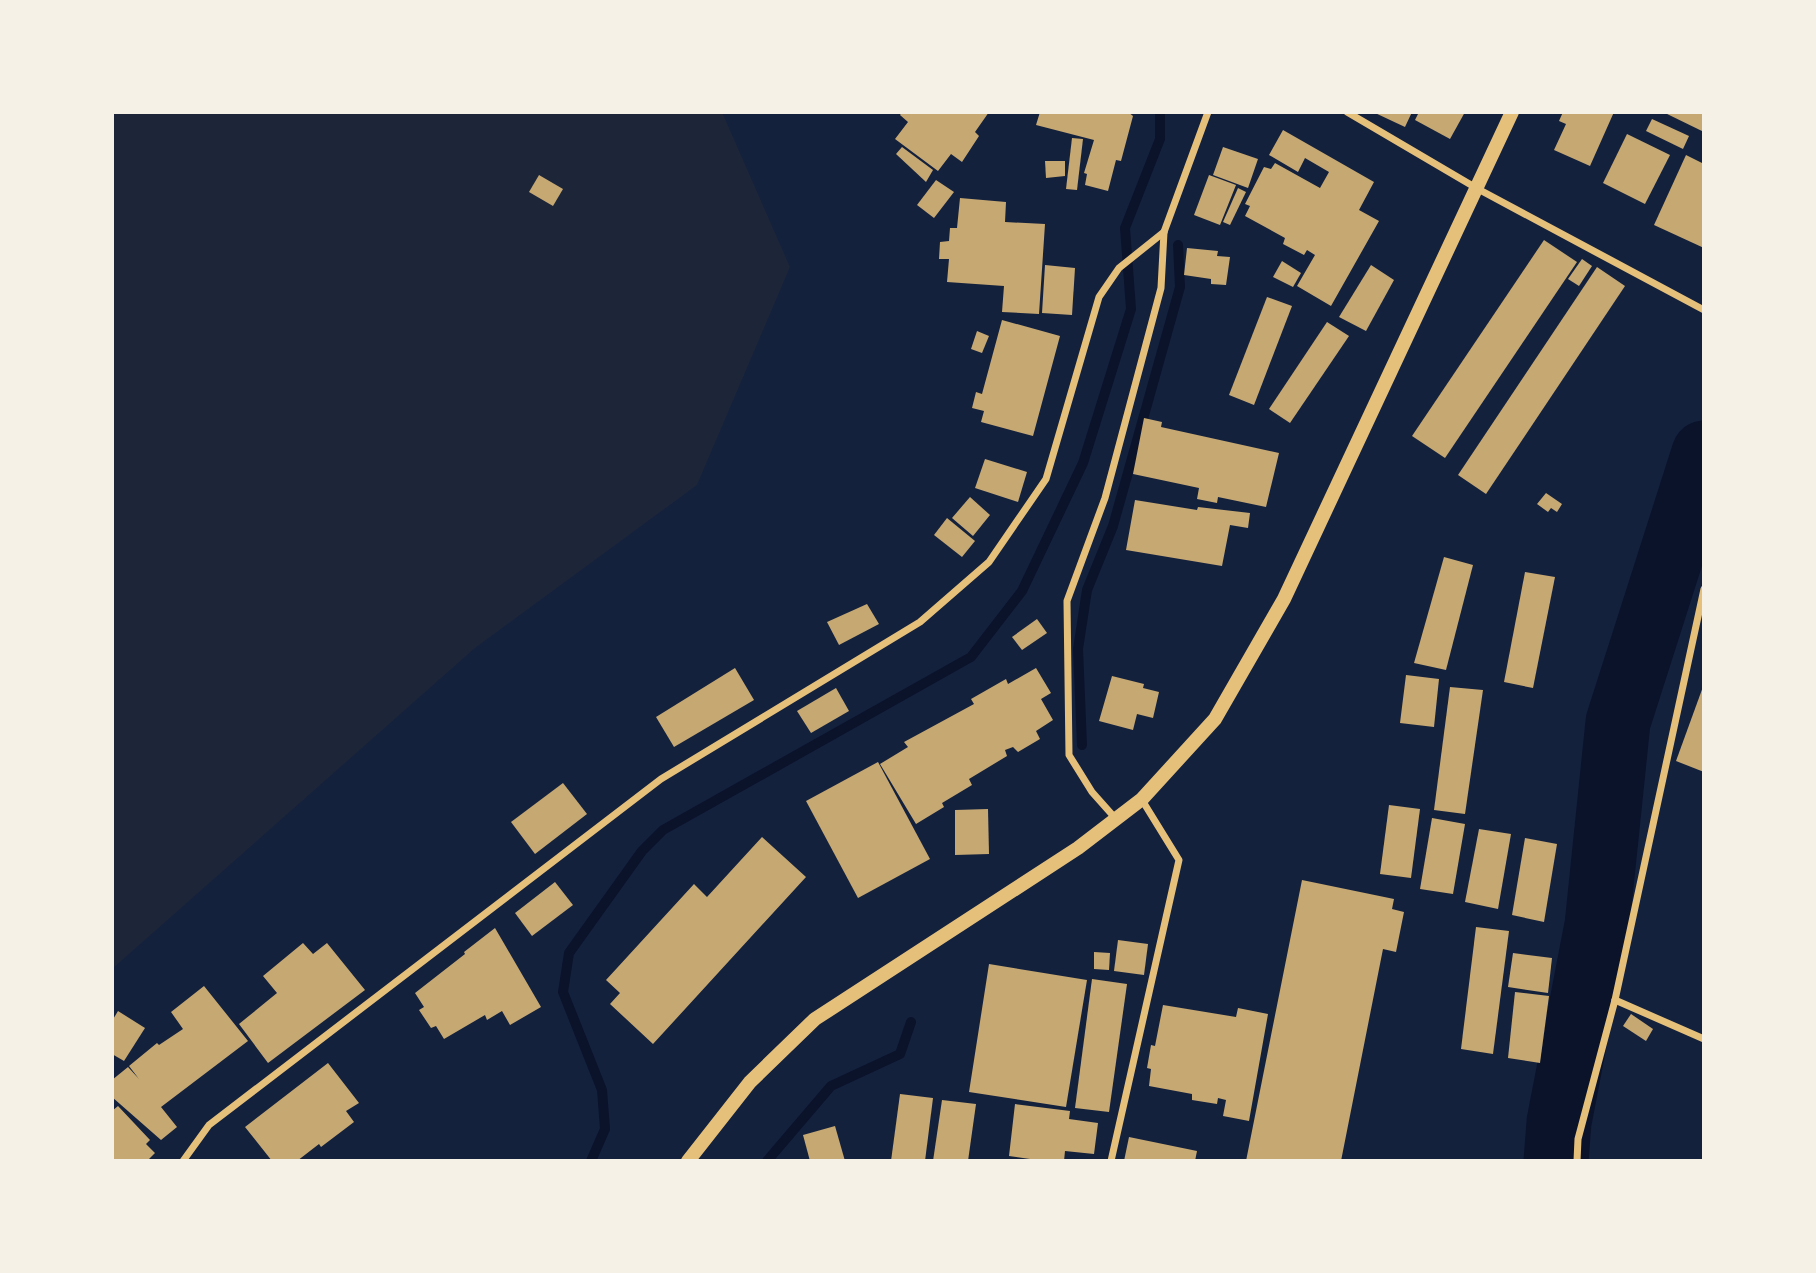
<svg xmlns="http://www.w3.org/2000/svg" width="1816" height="1273" viewBox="0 0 1816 1273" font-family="Poppins,sans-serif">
	<rect width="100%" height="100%" fill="#14213d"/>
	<!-- green -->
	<path fill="#1d2539" d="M112,112H722L790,267L697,485L475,648L112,969Z"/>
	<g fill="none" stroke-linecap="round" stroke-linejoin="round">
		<!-- stream -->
		<g stroke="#0b132b" stroke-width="10">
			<path d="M1082,745L1078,649L1087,590L1113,526L1180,287L1178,245"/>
			<path d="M591,1161L605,1129L602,1090L563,992L569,953L642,851L663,830L971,657L1022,591L1083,463L1131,309L1125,228L1160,139V112"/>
			<path d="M767,1161L831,1086L900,1054L911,1022"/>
		</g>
		<!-- river -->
		<path stroke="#0b132b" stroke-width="65" d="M1556,1161L1559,1122L1597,925L1618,722L1704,453"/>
	</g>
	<!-- building -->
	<g fill="#c6a872">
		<path d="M902,112H989L975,132L979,136L962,162L951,154L938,171L895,139L908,122L900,115Z"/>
		<path d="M1040,112H1128L1133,116L1121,161L1116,160L1108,191L1085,185L1087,174L1084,173L1094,140L1036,125Z"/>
		<path d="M1373,112H1412L1405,127Z"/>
		<path d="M1419,112H1465L1450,139L1415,120Z"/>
		<path d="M1563,112H1614L1590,166L1554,150L1566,124L1559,121Z"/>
		<path d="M1663,112H1704V132Z"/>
		<path d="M1652,119L1689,136L1683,149L1646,131Z"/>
		<path d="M1283,130L1374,182L1359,210L1379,221L1331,306L1297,286L1315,255L1307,250L1304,255L1283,244L1285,238L1245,216L1250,206L1245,204L1264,167L1271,169L1275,163L1320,188L1329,172L1305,158L1298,172L1269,155Z"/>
		<path d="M1627,134L1670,155L1645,204L1603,183Z"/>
		<path d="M1072,138L1083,139L1077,190L1066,189Z"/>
		<path d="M902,147L933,170L926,182L896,154Z"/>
		<path d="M1223,147L1258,159L1248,188L1213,175Z"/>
		<path d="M1686,155L1704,164V248L1654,225Z"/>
		<path d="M1045,161H1065V176L1046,178Z"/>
		<path d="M539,175L563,189L553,206L529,192Z"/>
		<path d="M1209,175L1236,185L1220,225L1194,215Z"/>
		<path d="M936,180L954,192L934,218L917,205Z"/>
		<path d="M1238,188L1246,192L1230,225L1223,222Z"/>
		<path d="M960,198L1006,202L1005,222L1045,224L1039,314L1002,312L1004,286L947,282L949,259H939L940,242L949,241L950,228H957Z"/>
		<path d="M1544,240L1577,262L1445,458L1412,436Z"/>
		<path d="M1187,248L1218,251L1217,256L1230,257L1226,285L1211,284V279L1184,275Z"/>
		<path d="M1582,259L1592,266L1579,286L1568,279Z"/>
		<path d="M1282,261L1301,273L1293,287L1273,277Z"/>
		<path d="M1045,265L1075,268L1072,315L1042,313Z"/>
		<path d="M1371,265L1394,280L1366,331L1339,317Z"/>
		<path d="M1597,267L1625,286L1486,494L1458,475Z"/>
		<path d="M1267,297L1292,306L1254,405L1229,395Z"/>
		<path d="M1002,320L1060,336L1033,436L981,422L984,411L972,408L976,392L982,394Z"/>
		<path d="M1327,322L1349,336L1290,423L1269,409Z"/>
		<path d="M977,331L989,336L982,353L971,349Z"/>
		<path d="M1144,418L1162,422L1161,427L1279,453L1266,507L1218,497L1217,503L1197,499L1199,488L1133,474Z"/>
		<path d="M985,459L1027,472L1018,502L975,488Z"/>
		<path d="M1546,493L1562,504L1557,512L1551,508L1548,512L1537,504Z"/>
		<path d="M970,497L990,515L973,536L952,518Z"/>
		<path d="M1135,500L1197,510L1198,507L1250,513L1248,528L1230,525L1222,566L1126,550Z"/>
		<path d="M947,518L975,541L962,557L934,535Z"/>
		<path d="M1444,557L1473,565L1446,670L1414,663Z"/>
		<path d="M1525,572L1555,577L1533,688L1504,682Z"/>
		<path d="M867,604L879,624L839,645L827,622Z"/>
		<path d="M1037,619L1047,633L1022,650L1012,637Z"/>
		<path d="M735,668L754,700L674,747L656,717Z"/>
		<path d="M1036,668L1051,693L1041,699L1053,720L1036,731L1040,739L1018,752L1013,747L1005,750L1007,756L969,779L972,785L942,803L944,807L916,824L880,764L908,747L904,742L974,704L971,699L1006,679L1008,684Z"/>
		<path d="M1406,675L1439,679L1434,727L1400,723Z"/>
		<path d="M1112,676L1144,684L1143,688L1159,692L1153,718L1137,714L1133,730L1099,721Z"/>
		<path d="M1704,684V772L1676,761Z"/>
		<path d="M1450,687L1483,690L1465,814L1434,810Z"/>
		<path d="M836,688L849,711L811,733L797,711Z"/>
		<path d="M878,762L930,859L858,898L806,801Z"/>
		<path d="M563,783L587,814L535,854L511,822Z"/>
		<path d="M1389,805L1420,809L1411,878L1380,874Z"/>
		<path d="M988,809L989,854L955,855V810Z"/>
		<path d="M1432,818L1465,824L1453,894L1420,889Z"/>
		<path d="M1479,829L1511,834L1498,909L1465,902Z"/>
		<path d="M762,837L806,877L653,1044L610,1004L620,993L606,980L694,884L707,897Z"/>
		<path d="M1525,838L1557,844L1544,922L1512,915Z"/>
		<path d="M1302,880L1394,899L1392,909L1404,912L1396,952L1383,949L1341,1161H1246Z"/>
		<path d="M555,882L573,905L532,936L515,913Z"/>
		<path d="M1476,927L1509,931L1493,1054L1461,1049Z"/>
		<path d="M495,928L541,1007L510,1025L502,1011L487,1020L485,1015L444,1039L436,1026L431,1028L419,1010L424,1007L415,993L465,954L464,952Z"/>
		<path d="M1118,940L1148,944L1144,975L1114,971Z"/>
		<path d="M303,943L313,954L327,943L365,990L268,1063L239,1024L277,993L263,976Z"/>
		<path d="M1094,952L1110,953L1109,970L1094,969Z"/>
		<path d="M1513,953L1552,958L1548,993L1508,987Z"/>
		<path d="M989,964L1087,980L1066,1107L969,1092Z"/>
		<path d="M1092,979L1127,984L1109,1112L1075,1108Z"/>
		<path d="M204,986L248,1041L161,1107L177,1127L161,1140L112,1097V1080L128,1067L139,1079L129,1066L157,1043L159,1045L183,1029L171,1012Z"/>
		<path d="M1515,992L1549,996L1540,1063L1508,1058Z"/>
		<path d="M1163,1005L1236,1017L1238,1008L1268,1014L1249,1121L1223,1116L1226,1100L1218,1098L1217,1104L1192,1100V1094L1149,1086L1151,1069L1147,1068L1151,1045L1155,1046Z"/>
		<path d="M118,1011L145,1028L124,1061L112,1054V1021Z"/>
		<path d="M1631,1014L1653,1029L1646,1041L1623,1026Z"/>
		<path d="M328,1063L359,1103L346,1111L354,1122L321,1147L319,1144L297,1161L286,1159L272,1161L245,1127Z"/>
		<path d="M900,1094L933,1098L925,1161H891Z"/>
		<path d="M942,1100L976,1104L968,1161H933Z"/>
		<path d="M1015,1104L1070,1111L1069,1119L1098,1123L1094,1154L1065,1151L1064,1161H1030V1159L1009,1156Z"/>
		<path d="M118,1106L150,1140L146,1144L155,1153L147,1161H112V1111Z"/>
		<path d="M835,1126L845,1161H810L803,1135Z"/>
		<path d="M1129,1137L1197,1151L1195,1161H1124Z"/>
	</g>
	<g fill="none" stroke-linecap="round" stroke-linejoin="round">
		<!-- minor -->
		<g stroke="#e5c07b" stroke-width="7">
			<path d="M1347,112L1478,189L1704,310"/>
			<path d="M1116,819L1092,792L1069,755L1067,601L1105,498L1161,288L1164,232L1208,112"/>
			<path d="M1615,1000L1704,1039"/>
			<path d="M183,1161L209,1125L661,779L920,622L989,562L1046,479L1099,297L1119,268L1164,232"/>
			<path d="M1111,1161L1179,860L1142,800"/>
			<path d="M1577,1161L1578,1139L1615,1000L1704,589"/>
		</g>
		<!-- secondary -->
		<path stroke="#e5c07b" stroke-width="14" d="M688,1161L750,1082L815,1019L1078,848L1142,799L1215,719L1284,599L1512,112"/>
	</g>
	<!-- border -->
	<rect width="1816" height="1273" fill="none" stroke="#f6f1e7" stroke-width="228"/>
</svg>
